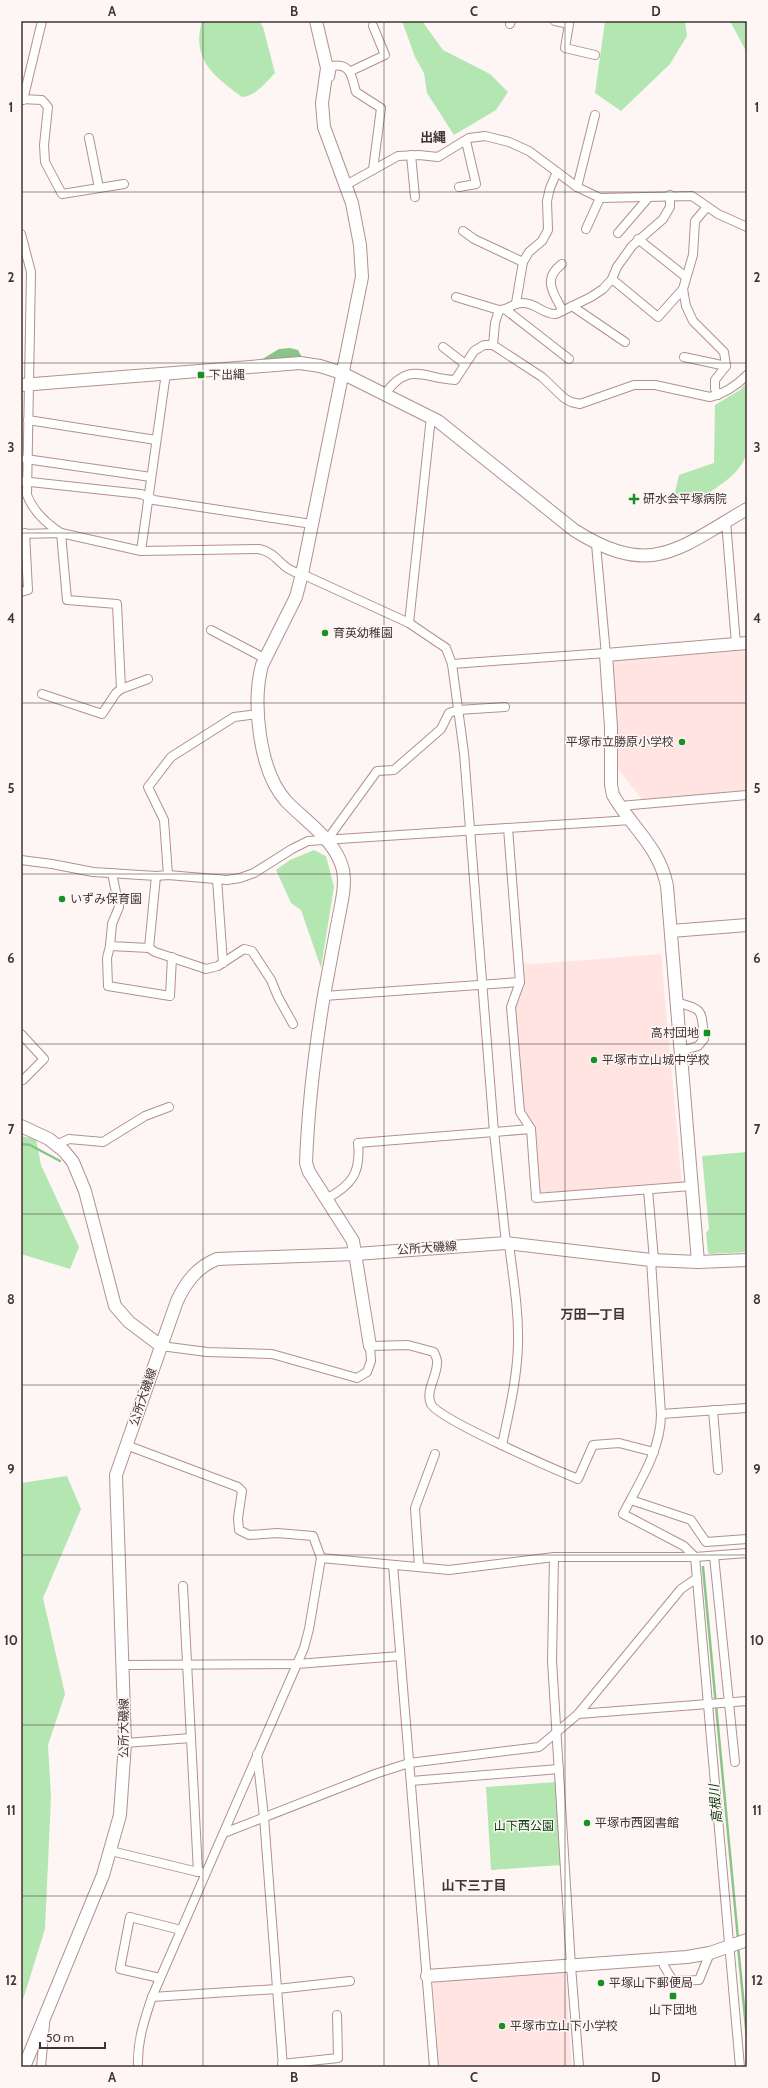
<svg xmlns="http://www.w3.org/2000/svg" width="768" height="2088" viewBox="0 0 768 2088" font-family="Cabin,'Noto Sans JP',sans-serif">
	<rect width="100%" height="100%" fill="#fdf6f5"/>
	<!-- built -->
	<g fill="#ffe4e2">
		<path d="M747,650V792L643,801L616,766L617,719L612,664L616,660Z"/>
		<path d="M661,954L682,1185L542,1195L538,1191L533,1124L523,1111L514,1009L524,987L522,963L535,964Z"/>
		<path d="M561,1971L565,1974L572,2067H439L433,1984L437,1980Z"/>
	</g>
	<!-- green -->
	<g fill="#b4e6b2">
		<path d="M202,21H259L263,27L275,73C266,82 256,96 242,97C214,76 191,60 202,21Z"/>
		<path d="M402,21H422L443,50L490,74L508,92L496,110L454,135L427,93L424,73L415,57Z"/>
		<path d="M605,21H685L687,36L670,64L621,111L595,93Z"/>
		<path d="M730,21H747V53Z"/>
		<path d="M747,382V452C741,476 714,488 696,502L678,498L675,492L679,475L714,463L715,405L740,390Z"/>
		<path d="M314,850L326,856L334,887L321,968L301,910L291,903L276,870L290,860Z"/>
		<path d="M21,1136L36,1139L41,1165L79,1247L70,1269L21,1254Z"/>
		<path d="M747,1152V1252L710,1254L708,1253L706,1233L709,1229L702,1156Z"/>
		<path d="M67,1476L81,1509L43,1598L65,1694L48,1745L51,1797L45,1929L21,2006V1483Z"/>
		<path d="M556,1782L562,1865L491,1870L486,1787Z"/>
	</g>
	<!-- water -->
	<path fill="#8bc489" d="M290,348L298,350L303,359L259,361L279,349Z"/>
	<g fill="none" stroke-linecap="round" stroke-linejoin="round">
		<!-- stream -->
		<g stroke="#8bc489" stroke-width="2.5">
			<path d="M21,1144L30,1145L60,1161"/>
			<path d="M703,1567L738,1939"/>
			<path d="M738,1946L747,2038"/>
		</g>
		<!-- street casing -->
		<g stroke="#b2918f" stroke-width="10">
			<g id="street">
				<path d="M555,21L569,24L565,48L595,55"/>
				<path d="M510,24L511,21"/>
				<path d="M351,71L385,55L373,26"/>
				<path d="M330,77L332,66C351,62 352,78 356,92L381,108L373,170"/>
				<path d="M21,99L42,100L48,107L44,145L45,162L62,194L124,184"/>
				<path d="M23,100L42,21"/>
				<path d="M89,138L99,188"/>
				<path d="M411,155L415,197"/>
				<path d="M346,185L398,156L419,155L438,157L469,138L485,136L509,142L529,151L577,187L600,198L692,196L718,214L747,227"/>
				<path d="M459,187L476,184L466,141"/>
				<path d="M577,187L595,115"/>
				<path d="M586,229L600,198"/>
				<path d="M463,231L474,239L523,262"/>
				<path d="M618,233L649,197"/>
				<path d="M21,234L31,272L27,495C33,511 47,524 61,533L141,551L259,549C279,553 280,570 302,574L409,623L446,648L452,664L464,753L494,1132L506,1243"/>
				<path d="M638,239L686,277"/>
				<path d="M562,264C542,279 553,293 563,311"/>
				<path d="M612,279L658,317L683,289L693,255L695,221L707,207"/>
				<path d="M683,289L686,306L693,321L724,352L726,366L715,380V389L718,395"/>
				<path d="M456,297L499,310"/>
				<path d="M516,303L523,262L529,252L542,241L548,230L547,201L550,188L557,172"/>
				<path d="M572,306L625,342"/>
				<path d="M506,310L569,359"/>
				<path d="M493,345L495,323L499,310C509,310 514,302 523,303C536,303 544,315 556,314L591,297L603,289L612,279L617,267L632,246L663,219L670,207V195"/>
				<path d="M443,347L465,364"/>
				<path d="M684,357L726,366"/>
				<path d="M385,394C409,360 424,379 455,380L474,351L484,345H493L542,377L564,398L571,402L580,404L634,385H655L710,397C724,394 737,385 747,375"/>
				<path d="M28,420L156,440"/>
				<path d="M26,459L151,477"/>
				<path d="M21,481L141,494L154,500L312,524"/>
				<path d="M726,521L736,644"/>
				<path d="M21,534L61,533L67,600L117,604L121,689L116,693L102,714L42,694"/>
				<path d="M596,544L606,655"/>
				<path d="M141,551L166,373"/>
				<path d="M21,592L28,590L25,533"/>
				<path d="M409,623L431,417"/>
				<path d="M211,630L264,658"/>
				<path d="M452,664L606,653"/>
				<path d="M121,689L148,679"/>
				<path d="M620,806L747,795"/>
				<path d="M508,828L520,982L511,1007L520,1112L531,1129L536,1198L691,1186"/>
				<path d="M327,840L377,771L394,770L441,729L449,713L458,710L505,707"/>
				<path d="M21,860L52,864L93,872L156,876L168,875L227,880L240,878L254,873L292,849L308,841L631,820"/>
				<path d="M112,873L119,907L112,924L110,946L149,948L155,952L206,969L218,966L244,949L252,951L271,980L278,997L293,1024"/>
				<path d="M168,875L164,820L148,787L171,757L234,717L258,714"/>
				<path d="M217,879L223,963"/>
				<path d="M110,946L107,958L108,986L170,996L172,957"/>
				<path d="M149,948L156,876"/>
				<path d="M324,996L520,982"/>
				<path d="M676,1002C705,1010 701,1010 704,1039L698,1046L681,1051"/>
				<path d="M21,1034L44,1059L23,1080"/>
				<path d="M56,1145L69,1139L103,1142L145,1116L169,1107"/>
				<path d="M648,1190L654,1260"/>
				<path d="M326,1199C352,1185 361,1173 358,1143L531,1129"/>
				<path d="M651,1260L661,1414L747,1408"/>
				<path d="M161,1346L207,1352L272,1354L357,1378L367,1372L371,1361L370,1346L408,1345L434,1352C435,1355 438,1360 437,1363C437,1377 425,1391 431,1404C438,1419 556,1470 578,1479L593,1445L619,1443L654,1452"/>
				<path d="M713,1410L718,1470"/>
				<path d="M661,1414C661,1450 639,1483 623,1514L684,1546L695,1557L740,2067"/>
				<path d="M126,1445L238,1487L242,1491L238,1518L239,1530L249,1535L277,1533L313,1536L321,1558L309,1629L304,1648L152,1997C144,2021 137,2041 138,2067"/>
				<path d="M502,1445C509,1412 517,1379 518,1345C519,1311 513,1277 509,1244"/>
				<path d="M631,1500L691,1520L706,1542L747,1539"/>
				<path d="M714,1556L735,1762"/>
				<path d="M554,1557L552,1661L571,1966L579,2067"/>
				<path d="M321,1558L449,1570L554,1557H695L747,1553"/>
				<path d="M393,1565L434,2067"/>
				<path d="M419,1567L415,1508L435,1454"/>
				<path d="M183,1586L198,1872H205"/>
				<path d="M124,1665L297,1664L400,1656"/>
				<path d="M578,1714L747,1701"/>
				<path d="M125,1743L191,1738"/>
				<path d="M257,1754L264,1817L283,2067"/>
				<path d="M411,1781L559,1769"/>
				<path d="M224,1833L375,1774L409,1763L539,1747L578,1714L681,1589L697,1578"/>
				<path d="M111,1851L198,1872"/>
				<path d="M664,1958V1966L673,1981L699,1980L710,1953"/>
				<path d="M160,1978L120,1969L130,1917L181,1930"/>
				<path d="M152,1997L277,1989L350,1981"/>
				<path d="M282,2064L338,2058L337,2015"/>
				<path d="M41,2067L45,2024"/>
			</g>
		</g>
		<!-- secondary casing -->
		<g stroke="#b2918f" stroke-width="14">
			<g id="secondary">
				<path d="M316,21L327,68L322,103L324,127L352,203L360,245L362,277L302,574L296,597L262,665C252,703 259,771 286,801C306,822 336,840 343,870C346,887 341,904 338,921C333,946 329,970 324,995C315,1050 308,1107 306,1163L309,1172L353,1241L370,1346"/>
				<path d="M21,385L300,363L320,366L342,373L438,421L574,530C651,579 678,549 747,509"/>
				<path d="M671,931L747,925"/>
				<path d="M21,1126L49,1139L64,1151L73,1162L85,1191L115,1306L129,1322L161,1346"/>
				<path d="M698,1262L667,886C659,846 632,828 613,795L611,785V727L606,655L747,643"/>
				<path d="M427,1976L687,1957L710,1953L747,1940"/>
				<path d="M24,2067L103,1875L120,1815L125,1743L116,1475L177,1301C186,1282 197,1267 217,1259L356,1254L506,1243L651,1260L698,1262L747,1260"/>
			</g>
		</g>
		<!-- street -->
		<use href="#street" stroke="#fff" stroke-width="8"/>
		<!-- secondary -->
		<use href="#secondary" stroke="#fff" stroke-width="12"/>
	</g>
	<!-- grid -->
	<path fill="none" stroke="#423433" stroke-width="1" stroke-opacity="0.55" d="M203,21V2067M384,21V2067M565,21V2067M21,192H747M21,363H747M21,533H747M21,703H747M21,874H747M21,1044H747M21,1214H747M21,1385H747M21,1555H747M21,1725H747M21,1896H747"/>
	<!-- markers -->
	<g fill="#179221" stroke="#fdf6f5" stroke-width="1.5">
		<rect x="197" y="371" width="8" height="8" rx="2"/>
		<path d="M632 493h4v4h4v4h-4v4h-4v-4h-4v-4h4z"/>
		<circle cx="325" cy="633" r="4"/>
		<circle cx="682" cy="742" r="4"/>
		<circle cx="62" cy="899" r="4"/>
		<rect x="703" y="1029" width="8" height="8" rx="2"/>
		<circle cx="594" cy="1060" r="4"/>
		<circle cx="587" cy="1823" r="4"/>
		<circle cx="601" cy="1983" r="4"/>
		<rect x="669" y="1992" width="8" height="8" rx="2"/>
		<circle cx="502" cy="2026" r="4"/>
	</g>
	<g text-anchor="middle" stroke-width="3" stroke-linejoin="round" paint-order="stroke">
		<!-- poi labels -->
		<g font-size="12" fill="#423433" stroke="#fdf6f5" text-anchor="start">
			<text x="209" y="379">下出縄</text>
			<text x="643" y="503">研水会平塚病院</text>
			<text x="333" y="637">育英幼稚園</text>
			<text x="674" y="746" text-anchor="end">平塚市立勝原小学校</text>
			<text x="70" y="903">いずみ保育園</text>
			<text x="699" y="1037" text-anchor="end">高村団地</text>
			<text x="602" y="1064">平塚市立山城中学校</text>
			<text x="595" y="1827">平塚市西図書館</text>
			<text x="609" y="1987">平塚山下郵便局</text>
			<text x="673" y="2014" text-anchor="middle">山下団地</text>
			<text x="510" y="2030">平塚市立山下小学校</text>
		</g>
		<!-- street labels -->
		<g font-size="12" fill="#423433" stroke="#fdf6f5">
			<text transform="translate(427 1248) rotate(-4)" y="4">公所大磯線</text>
			<text transform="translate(143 1397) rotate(-71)" y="4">公所大磯線</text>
			<text transform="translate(124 1728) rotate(-90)" y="4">公所大磯線</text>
		</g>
		<!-- park labels -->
		<g font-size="12" fill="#06450a" stroke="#fdf6f5">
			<text x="524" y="1830">山下西公園</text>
		</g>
		<!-- neighbourhood labels -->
		<g font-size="13" font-weight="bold" fill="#423433" stroke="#fdf6f5">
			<text x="433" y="142">出縄</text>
			<text x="593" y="1319">万田一丁目</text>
			<text x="474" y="1890">山下三丁目</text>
		</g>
		<!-- water labels -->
		<g font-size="13" font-style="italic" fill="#0d350e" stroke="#fdf6f5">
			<text transform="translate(715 1804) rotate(-95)" y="5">高根川</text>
		</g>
	</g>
	<!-- border -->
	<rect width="768" height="2088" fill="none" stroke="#fdf6f5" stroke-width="44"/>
	<!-- scale -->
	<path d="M40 2042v6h65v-6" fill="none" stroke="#423433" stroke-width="2"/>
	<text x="46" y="2042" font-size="12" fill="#423433" stroke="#fdf6f5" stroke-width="3" paint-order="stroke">50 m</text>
	<rect x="22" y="22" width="724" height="2044" fill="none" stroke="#423433" stroke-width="1.5"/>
	<g font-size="13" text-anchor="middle" font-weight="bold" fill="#423433">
		<text x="112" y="16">A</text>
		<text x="294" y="16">B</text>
		<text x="474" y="16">C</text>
		<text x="656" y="16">D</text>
		<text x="11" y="112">1</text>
		<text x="757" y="112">1</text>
		<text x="11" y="282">2</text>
		<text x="757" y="282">2</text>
		<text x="11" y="452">3</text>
		<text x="757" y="452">3</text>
		<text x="11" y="623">4</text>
		<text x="757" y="623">4</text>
		<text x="11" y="793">5</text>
		<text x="757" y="793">5</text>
		<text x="11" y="963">6</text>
		<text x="757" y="963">6</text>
		<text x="11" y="1134">7</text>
		<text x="757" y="1134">7</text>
		<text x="11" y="1304">8</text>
		<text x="757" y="1304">8</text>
		<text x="11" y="1474">9</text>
		<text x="757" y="1474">9</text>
		<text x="11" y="1645">10</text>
		<text x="757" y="1645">10</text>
		<text x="11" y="1815">11</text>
		<text x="757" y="1815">11</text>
		<text x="11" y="1985">12</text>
		<text x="757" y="1985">12</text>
		<text x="112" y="2082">A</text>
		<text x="294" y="2082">B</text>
		<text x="474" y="2082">C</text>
		<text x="656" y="2082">D</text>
	</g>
</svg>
